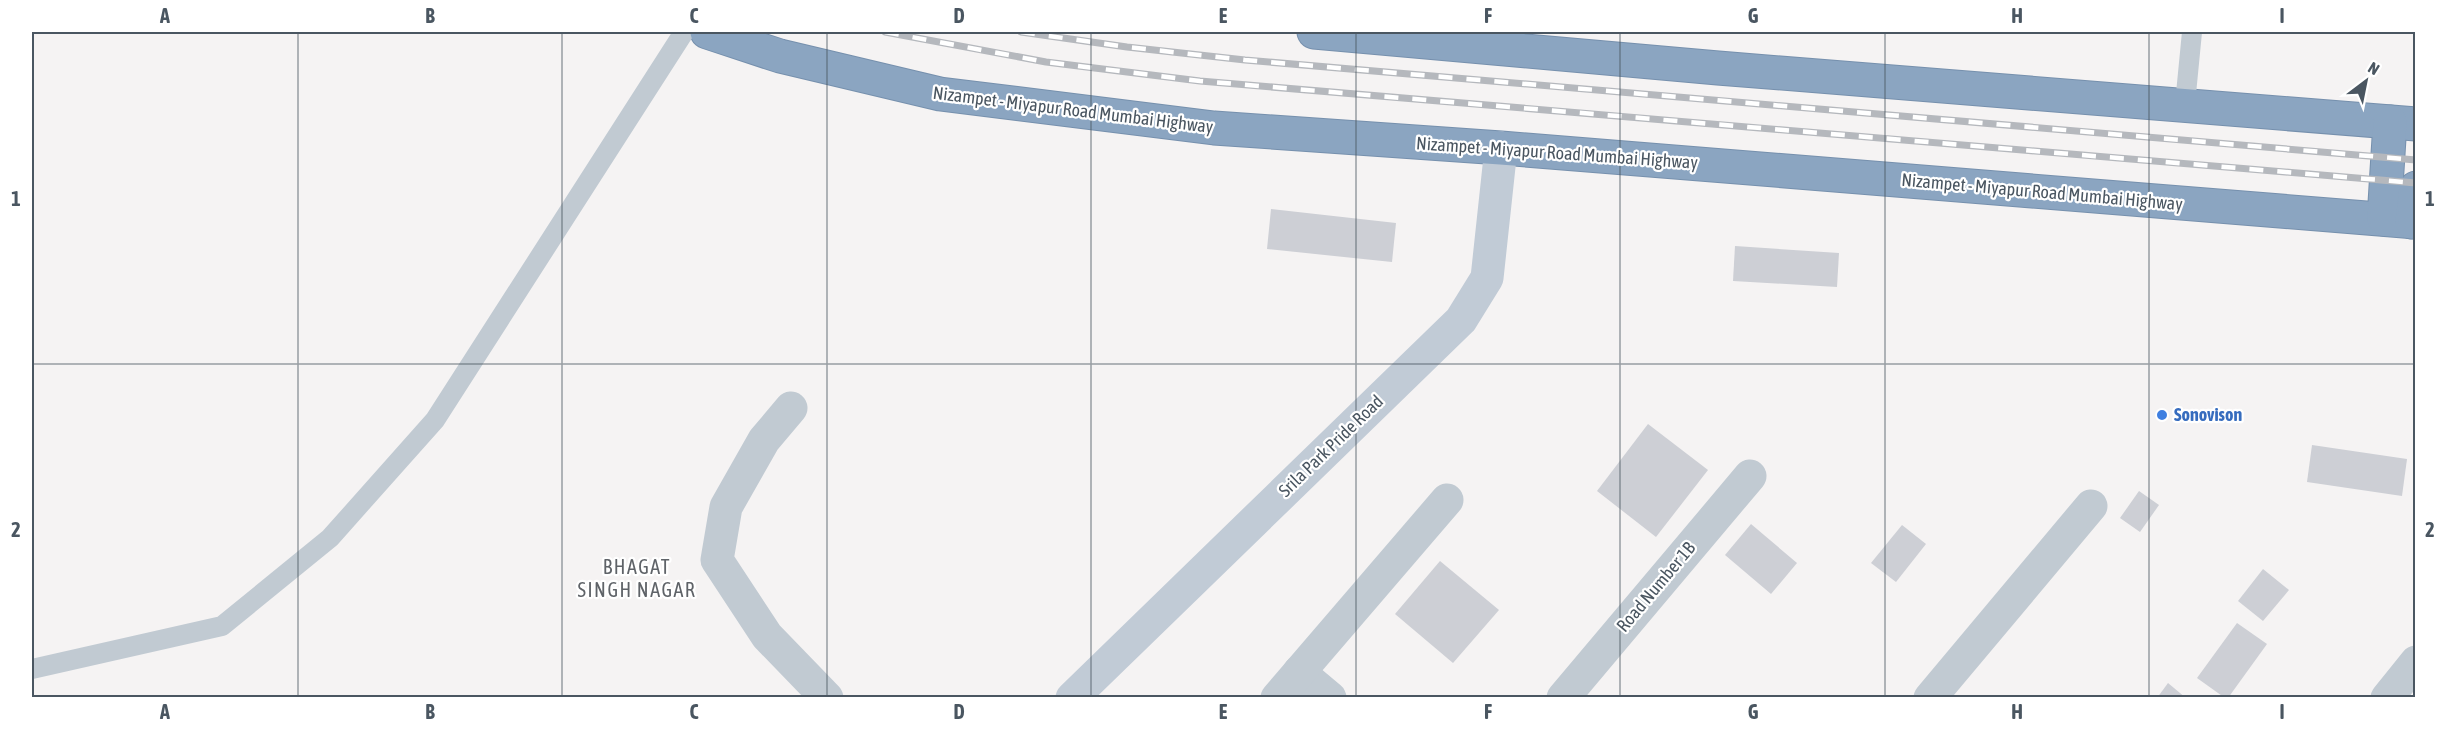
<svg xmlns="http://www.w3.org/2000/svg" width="2447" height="729" viewBox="0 0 2447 729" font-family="'Asap Condensed',sans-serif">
	<rect width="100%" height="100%" fill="#f5f3f3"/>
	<!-- building -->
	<g fill="#cdcfd5">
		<path d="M1271,209L1396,223L1392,262L1267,249Z"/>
		<path d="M1735,246L1839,253L1837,287L1733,281Z"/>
		<path d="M1648,424L1708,470L1656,537L1597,491Z"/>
		<path d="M2312,445L2407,459L2402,496L2307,482Z"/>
		<path d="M2139,491L2159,505L2140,532L2120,518Z"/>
		<path d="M1751,524L1797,563L1771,594L1725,555Z"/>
		<path d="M1902,525L1926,544L1896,582L1871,563Z"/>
		<path d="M1440,561L1499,610L1453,663L1395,614Z"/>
		<path d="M2263,569L2289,590L2263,621L2238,601Z"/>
		<path d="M2237,623L2267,644L2228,698H2225L2197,678Z"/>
		<path d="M2168,683L2186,698H2157Z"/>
	</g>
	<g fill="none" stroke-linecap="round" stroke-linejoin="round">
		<!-- highway casing -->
		<g stroke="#7690ad" stroke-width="35">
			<g id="highway">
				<path d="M707,32L780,56L940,94L1214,128L1501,148L2416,222"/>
				<path d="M1314,32L1718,68L2416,124"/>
				<path d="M2384,219L2390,122"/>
				<path d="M2412,222L2416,188"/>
			</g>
		</g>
		<!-- lane -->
		<g stroke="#c1cad2" stroke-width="20">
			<path d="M2185,104L2192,32"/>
			<path d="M32,669L222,626L330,538L435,420L684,32"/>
		</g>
		<!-- street -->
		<g stroke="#c1cad2" stroke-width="33">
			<path d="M791,408L764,440L726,507L717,560L767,636L827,698"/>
			<path d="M1299,672L1330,698"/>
			<path d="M1277,698L1447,500"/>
			<path d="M1563,698L1750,476"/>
			<path d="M1930,698L2091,506"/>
			<path d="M2387,698L2416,662"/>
		</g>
		<!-- secondary -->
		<path stroke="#c1cbd6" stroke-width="33" d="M1072,698L1461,320L1487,278L1501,148"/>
		<!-- highway -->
		<use href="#highway" stroke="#8ba5c1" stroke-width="33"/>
		<!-- rail casing -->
		<g stroke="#b5b8bd" stroke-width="7">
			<g id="rail">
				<path d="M885,32L1046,62L1200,81L2416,183"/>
				<path d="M1021,32L1127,47L1245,60L2416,160"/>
			</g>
		</g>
		<!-- rail -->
		<use href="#rail" stroke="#fff" stroke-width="4.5" stroke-dasharray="14" stroke-linecap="butt"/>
	</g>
	<!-- grid -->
	<path fill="none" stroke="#4a5661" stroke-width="1.5" stroke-opacity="0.55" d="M298,32V698M562,32V698M827,32V698M1091,32V698M1356,32V698M1620,32V698M1885,32V698M2149,32V698M32,364H2416"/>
	<!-- markers -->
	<circle fill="#3f7fe0" stroke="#fff" stroke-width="2" cx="2162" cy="415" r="6"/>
	<g text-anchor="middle" stroke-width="4.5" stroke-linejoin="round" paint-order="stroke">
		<!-- street labels -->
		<g font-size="18" fill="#4a5661" stroke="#fff">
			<text transform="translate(1073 110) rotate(7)" y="6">Nizampet - Miyapur Road Mumbai Highway</text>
			<text transform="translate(1557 153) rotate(4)" y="6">Nizampet - Miyapur Road Mumbai Highway</text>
			<text transform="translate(2042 192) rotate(5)" y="6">Nizampet - Miyapur Road Mumbai Highway</text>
			<text transform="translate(1331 446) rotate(-44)" y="6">Srila Park Pride Road</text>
			<text transform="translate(1656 587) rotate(-50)" y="6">Road Number 1B</text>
		</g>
		<!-- shop labels -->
		<g font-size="18" font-weight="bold" fill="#366cbe" stroke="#fff" text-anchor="start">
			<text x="2174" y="421">Sonovison</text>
		</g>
		<!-- neighbourhood labels -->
		<g font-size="20" letter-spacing="1.5" fill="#5f6368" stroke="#fff">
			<text x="637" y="574">BHAGAT<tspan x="637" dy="23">SINGH NAGAR</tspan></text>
		</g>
	</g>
	<!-- border -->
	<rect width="2447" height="729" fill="none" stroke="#ffffff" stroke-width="66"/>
	<!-- north arrow -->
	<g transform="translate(2366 81) rotate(32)" stroke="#ffffff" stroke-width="4.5" paint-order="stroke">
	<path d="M0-4.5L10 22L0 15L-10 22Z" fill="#4a5661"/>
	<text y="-9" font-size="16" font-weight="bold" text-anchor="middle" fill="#4a5661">N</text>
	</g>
	<rect x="33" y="33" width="2381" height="663" fill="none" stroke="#4a5661" stroke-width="2"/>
	<g font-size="20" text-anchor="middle" font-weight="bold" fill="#4a5661">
		<text x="165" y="23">A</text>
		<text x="430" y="23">B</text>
		<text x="694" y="23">C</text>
		<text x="959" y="23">D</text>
		<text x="1223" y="23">E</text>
		<text x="1488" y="23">F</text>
		<text x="1753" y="23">G</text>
		<text x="2017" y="23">H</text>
		<text x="2282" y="23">I</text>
		<text x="16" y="206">1</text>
		<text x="2430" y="206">1</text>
		<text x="16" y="537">2</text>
		<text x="2430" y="537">2</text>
		<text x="165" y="719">A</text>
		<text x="430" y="719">B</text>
		<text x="694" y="719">C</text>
		<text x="959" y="719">D</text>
		<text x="1223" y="719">E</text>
		<text x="1488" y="719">F</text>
		<text x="1753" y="719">G</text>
		<text x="2017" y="719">H</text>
		<text x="2282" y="719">I</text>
	</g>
</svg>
